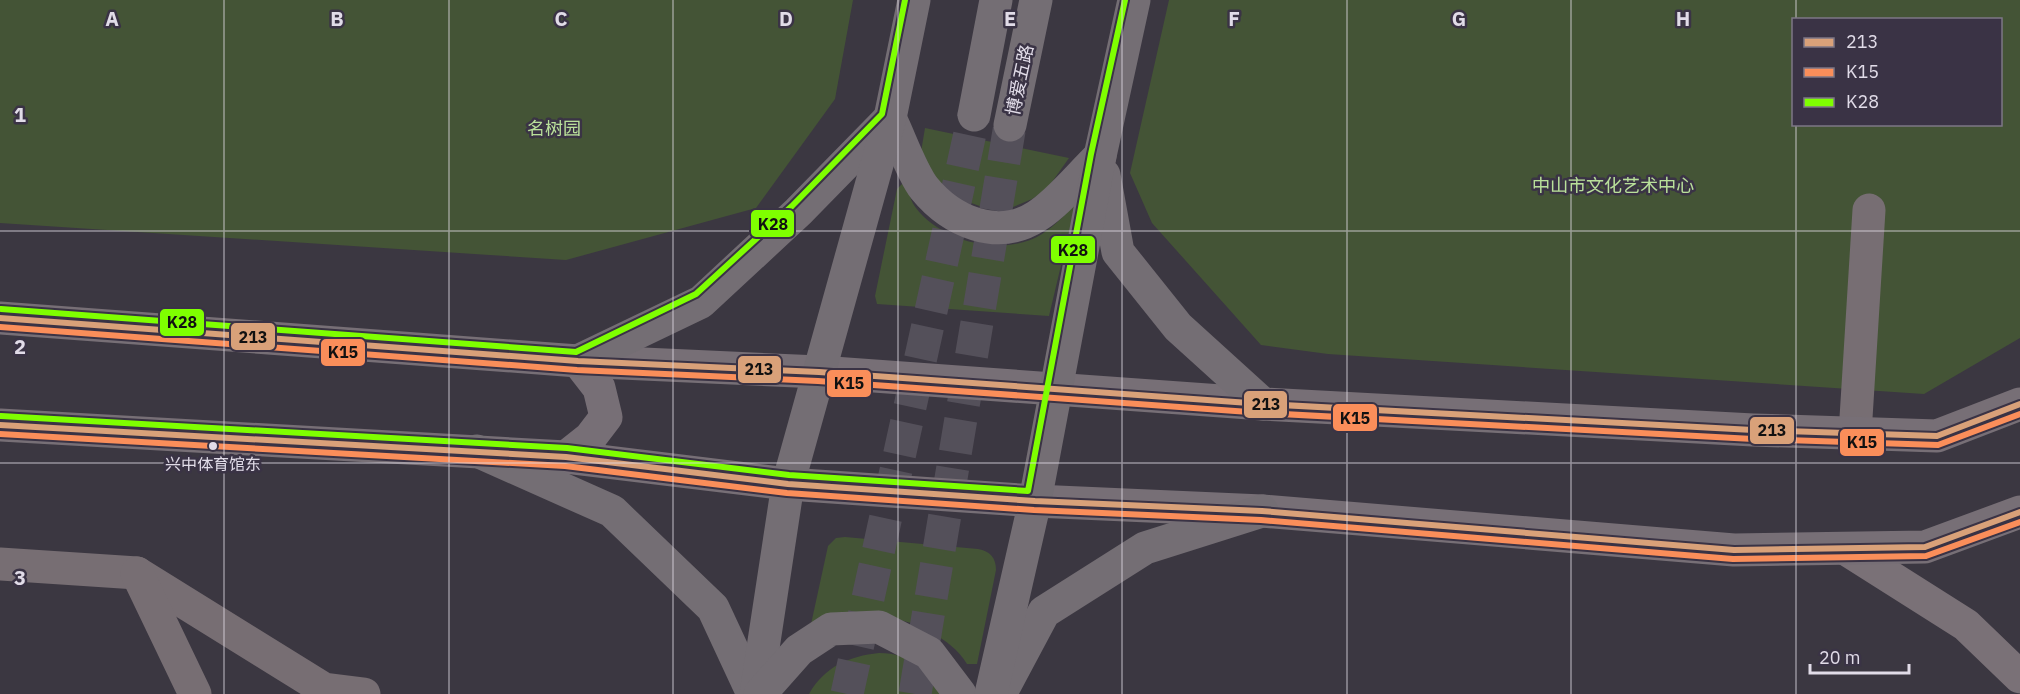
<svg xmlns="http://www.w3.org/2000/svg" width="2020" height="694" viewBox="0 0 2020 694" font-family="'IBM Plex Sans','Noto Sans SC',sans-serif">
	<rect width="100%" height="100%" fill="#3b3741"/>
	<!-- green -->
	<g fill="#445436" fill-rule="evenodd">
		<path d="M0,0H853L835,99L756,208L566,260L0,223Z"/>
		<path d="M1169,0H2020V338L1924,394L1328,354L1261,345L1152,223L1130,173ZM1794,20H2000V124H1794Z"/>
		<path d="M925,128L1069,158L1047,189L1032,199L1013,207L985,208L952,196L940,187L921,152Z"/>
		<path d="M902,184L907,186C909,193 911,202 916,208C942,242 1004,258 1042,234C1056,225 1066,214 1076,202L1049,316L877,304L875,296L897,189Z"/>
		<path d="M845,537L978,549C990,551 996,558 996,570L977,664H967C958,649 946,641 932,633C885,605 856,625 808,638L828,546L836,538Z"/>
		<path d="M879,653C911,653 925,670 944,694H809C824,667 849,656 879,653Z"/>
	</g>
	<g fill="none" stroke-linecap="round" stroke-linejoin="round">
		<!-- trunk-tunnel -->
		<g stroke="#54505a" stroke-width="33" stroke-dasharray="33 16" stroke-linecap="butt">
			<path d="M847,694L974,115"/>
			<path d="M915,694L1010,125"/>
		</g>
		<!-- minor -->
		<g stroke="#776e73" stroke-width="33">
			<path d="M1855,434L1869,210"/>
			<path d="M0,564L137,573L324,689L364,694"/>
			<path d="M137,573L195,694"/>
		</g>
		<!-- secondary -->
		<path stroke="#7a7177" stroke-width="33" d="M1846,549L1966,625L2020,677"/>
		<!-- primary -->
		<g stroke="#776f76" stroke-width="33">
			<path d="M0,318L578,361L819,372L1263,404L1753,430L1937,436L2020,404"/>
			<path d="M0,425L566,457L788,484L1035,501L1262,511L1734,550L1925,547L2020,512"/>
			<path d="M566,457L590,438L606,417L599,388L578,361"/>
		</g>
		<!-- trunk -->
		<g stroke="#746e74" stroke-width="33">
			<path d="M974,115L996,0"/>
			<path d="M890,118C900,138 911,171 924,188C951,221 997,242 1037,216C1059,202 1081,174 1100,156"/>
			<path d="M1010,125L1036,0"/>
			<path d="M1104,175L1118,252L1178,327L1263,404"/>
			<path d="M578,361L701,302L798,212L889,119"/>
			<path d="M477,451L612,511L713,608L753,694"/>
			<path d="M1004,687L1044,612L1145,548L1262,511"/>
			<path d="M756,694L788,484L890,118L914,0"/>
			<path d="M760,694L799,650L831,629L879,627L929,653L960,694"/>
			<path d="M991,694L1035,501L1100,156L1134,0"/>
		</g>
		<!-- bus-1 casing -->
		<g stroke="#3a3345" stroke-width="10">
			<g id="bus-1">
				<path d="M0,318L578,361L819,372L1263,404L1753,430L1937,436L2020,404"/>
				<path d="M0,425L566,457L788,484L1035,501L1262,511L1734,550L1925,547L2020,512"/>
			</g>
		</g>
		<!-- bus-2 casing -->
		<g stroke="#3a3345" stroke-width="10">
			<g id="bus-2">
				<path d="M0,327L577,370L818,381L1263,413L1753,439L1938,445L2020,414"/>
				<path d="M0,434L565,466L787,493L1034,510L1261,520L1733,559L1926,556L2020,522"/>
			</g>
		</g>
		<!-- bus-3 casing -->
		<g stroke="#3a3345" stroke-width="10">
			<g id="bus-3">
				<path d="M1,309L576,352L696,294L792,206L882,114L905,0"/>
				<path d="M1,416L567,448L789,475L1028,491L1091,154L1125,0"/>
			</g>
		</g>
		<!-- bus-1 -->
		<use href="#bus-1" stroke="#d9a179" stroke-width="6"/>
		<!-- bus-2 -->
		<use href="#bus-2" stroke="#fa8e5a" stroke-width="6"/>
		<!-- bus-3 -->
		<use href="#bus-3" stroke="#7fff00" stroke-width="6"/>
	</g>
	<!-- grid -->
	<path fill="none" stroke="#e1dce8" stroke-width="1.5" stroke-opacity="0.55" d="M224,0V694M449,0V694M673,0V694M898,0V694M1122,0V694M1347,0V694M1571,0V694M1796,0V20M1796,124V694M0,231H2020M0,463H2020"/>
	<!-- markers -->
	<circle fill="#e1dce8" stroke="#3a3345" stroke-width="2" cx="213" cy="446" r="5"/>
	<g text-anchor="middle" stroke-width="5" stroke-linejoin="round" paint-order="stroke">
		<!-- bus labels -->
		<g font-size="16" fill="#e1dce8" stroke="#3a3345">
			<text x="213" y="470">兴中体育馆东</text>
		</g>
		<!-- street labels -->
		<g font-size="18" fill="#e1dce8" stroke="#3a3345">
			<text transform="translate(1020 80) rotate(-78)" y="6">博爱五路</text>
		</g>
		<!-- park labels -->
		<g font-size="18" fill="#b9e09a" stroke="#3a3345">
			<text x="554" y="135">名树园</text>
			<text x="1613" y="192">中山市文化艺术中心</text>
		</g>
	</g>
	<g font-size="20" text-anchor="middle" font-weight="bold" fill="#e1dce8" stroke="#3a3345" stroke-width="5" stroke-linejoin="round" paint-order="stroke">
		<text x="112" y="26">A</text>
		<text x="337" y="26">B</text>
		<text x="561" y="26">C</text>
		<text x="786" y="26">D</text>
		<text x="1010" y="26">E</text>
		<text x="1234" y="26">F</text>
		<text x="1459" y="26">G</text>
		<text x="1683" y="26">H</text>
		<text x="20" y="122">1</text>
		<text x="20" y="354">2</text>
		<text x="20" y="585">3</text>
	</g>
	<g stroke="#3a3345" stroke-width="2">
		<rect x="750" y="209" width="45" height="29" rx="6" fill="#7fff00"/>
		<rect x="1050" y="235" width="46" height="29" rx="6" fill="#7fff00"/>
		<rect x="159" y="308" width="46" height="29" rx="6" fill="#7fff00"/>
		<rect x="230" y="322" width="46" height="29" rx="6" fill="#d9a179"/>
		<rect x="320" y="338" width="46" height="29" rx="6" fill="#fa8e5a"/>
		<rect x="737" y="355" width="45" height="29" rx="6" fill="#d9a179"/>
		<rect x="826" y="369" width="46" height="29" rx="6" fill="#fa8e5a"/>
		<rect x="1243" y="390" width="45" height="29" rx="6" fill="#d9a179"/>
		<rect x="1332" y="403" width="46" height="29" rx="6" fill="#fa8e5a"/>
		<rect x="1749" y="416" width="46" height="29" rx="6" fill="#d9a179"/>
		<rect x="1839" y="428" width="46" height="29" rx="6" fill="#fa8e5a"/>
	</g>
	<g font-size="16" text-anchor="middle" font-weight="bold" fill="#111">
		<text x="773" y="230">K28</text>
		<text x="1073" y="256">K28</text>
		<text x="182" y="328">K28</text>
		<text x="253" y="343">213</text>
		<text x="343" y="358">K15</text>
		<text x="759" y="375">213</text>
		<text x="849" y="389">K15</text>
		<text x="1266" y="410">213</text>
		<text x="1355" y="424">K15</text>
		<text x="1772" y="436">213</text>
		<text x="1862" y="448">K15</text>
	</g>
	<!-- legend -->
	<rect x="1792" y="18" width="210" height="108" fill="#3a3345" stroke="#7d7786" stroke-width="1.5"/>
	<rect x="1804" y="38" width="30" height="9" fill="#d9a179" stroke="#7d7786" stroke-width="1.5"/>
	<text x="1846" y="48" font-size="18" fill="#e1dce8">213</text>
	<rect x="1804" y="68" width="30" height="9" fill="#fa8e5a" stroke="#7d7786" stroke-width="1.5"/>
	<text x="1846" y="78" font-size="18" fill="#e1dce8">K15</text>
	<rect x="1804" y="98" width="30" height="9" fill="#7fff00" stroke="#7d7786" stroke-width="1.5"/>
	<text x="1846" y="108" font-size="18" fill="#e1dce8">K28</text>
	<!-- scale -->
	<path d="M1810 664v9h99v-9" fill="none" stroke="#e1dce8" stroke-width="3"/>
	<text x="1819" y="664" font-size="18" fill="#e1dce8" stroke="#3a3345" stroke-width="4.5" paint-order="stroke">20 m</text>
</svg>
